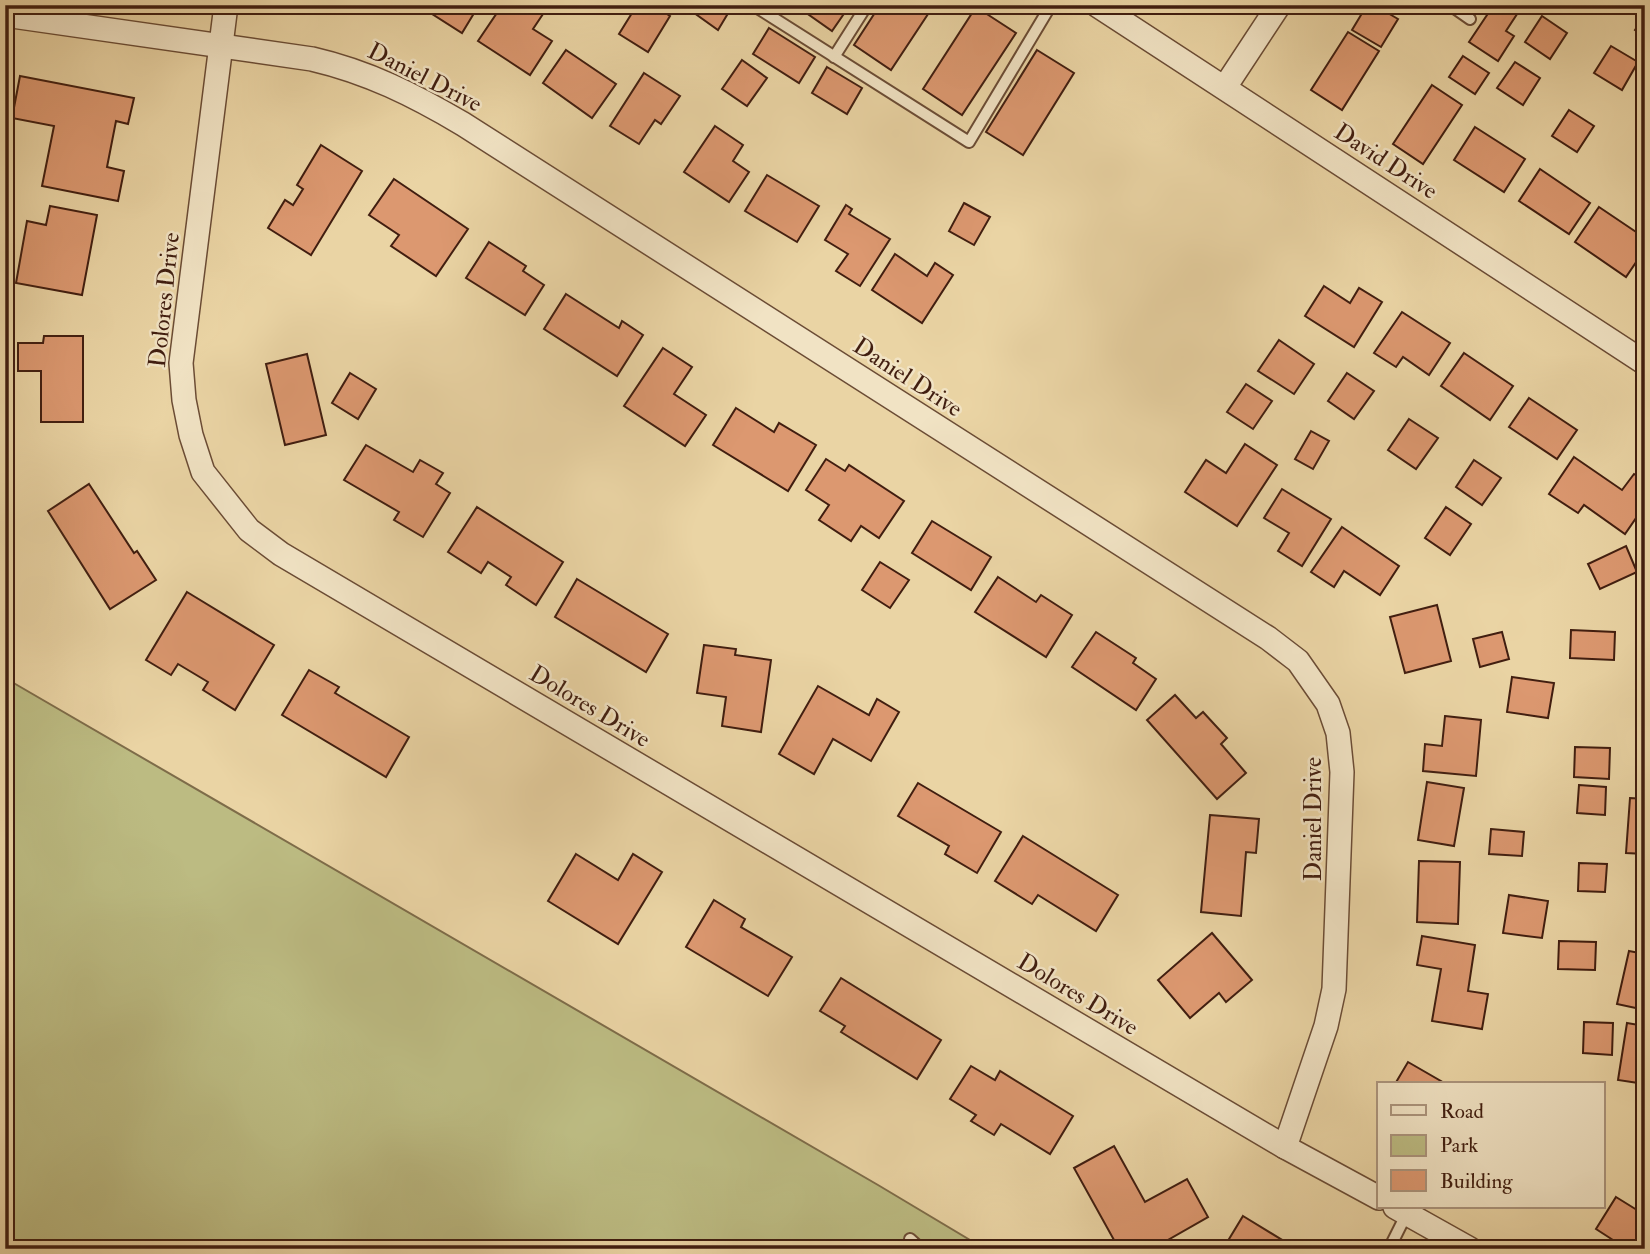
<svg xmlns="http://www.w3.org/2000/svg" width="1650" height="1254" viewBox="0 0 1650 1254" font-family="'IM FELL Double Pica',serif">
	<rect width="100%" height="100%" fill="#ead4a4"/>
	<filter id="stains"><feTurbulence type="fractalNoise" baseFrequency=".00286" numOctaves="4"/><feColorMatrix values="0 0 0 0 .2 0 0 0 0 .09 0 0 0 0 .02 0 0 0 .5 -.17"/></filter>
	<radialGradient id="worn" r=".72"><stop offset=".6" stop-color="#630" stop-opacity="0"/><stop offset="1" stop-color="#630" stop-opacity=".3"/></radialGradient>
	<!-- green -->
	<path fill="#bcbb82" stroke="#7e6c49" stroke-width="2" d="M5,678L878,1185L985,1249H5Z"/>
	<!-- building -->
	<g fill="#dc9870" stroke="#411e10" stroke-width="2">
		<path d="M418,5H479L462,33Z"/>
		<path d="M515,5H530L543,14L533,29L552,41L530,75L478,41L501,7L510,13Z"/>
		<path d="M637,5H653L670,16L648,52L619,34Z"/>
		<path d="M683,5H733L718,30Z"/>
		<path d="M795,5H850L832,31Z"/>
		<path d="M880,5H934L891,70L854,45Z"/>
		<path d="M1367,5H1374L1398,19L1381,47L1352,30Z"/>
		<path d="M1479,5H1523L1506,31L1514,36L1498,61L1469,42L1489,12Z"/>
		<path d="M976,7L1016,33L962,115L923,89Z"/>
		<path d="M1645,15V37L1635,30Z"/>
		<path d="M1542,16L1567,33L1550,59L1525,42Z"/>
		<path d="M769,28L815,57L799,83L753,54Z"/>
		<path d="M1348,32L1379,51L1342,110L1311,90Z"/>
		<path d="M1611,46L1638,62L1622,90L1594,73Z"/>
		<path d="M566,50L616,84L592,118L543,83Z"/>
		<path d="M1037,50L1074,73L1023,155L986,132Z"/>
		<path d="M1463,56L1489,73L1475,94L1449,77Z"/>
		<path d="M742,60L767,78L747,106L722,89Z"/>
		<path d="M1515,62L1540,78L1523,105L1497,88Z"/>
		<path d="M827,67L862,88L847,114L812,93Z"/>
		<path d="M644,73L680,96L661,124L655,120L639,144L610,126Z"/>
		<path d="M20,76L134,98L128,124L116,121L107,167L124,171L118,201L42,186L54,126L12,118Z"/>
		<path d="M1432,85L1462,105L1423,164L1393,144Z"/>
		<path d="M1569,110L1594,126L1577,152L1552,136Z"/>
		<path d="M715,126L743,145L733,161L749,172L729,202L684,172Z"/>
		<path d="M1475,127L1525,159L1504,192L1454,160Z"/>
		<path d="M321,145L362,171L311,255L268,228L285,200L293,205L303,189L297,185Z"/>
		<path d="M1540,169L1590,203L1569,234L1519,201Z"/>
		<path d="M767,175L819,206L797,242L745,211Z"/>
		<path d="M394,179L468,229L436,276L391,246L399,235L369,215Z"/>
		<path d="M964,203L990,217L974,245L949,231Z"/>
		<path d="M846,205L852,209L849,214L890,239L860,286L836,271L848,254L825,240Z"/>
		<path d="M50,206L97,215L82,295L16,283L27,221L46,225Z"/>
		<path d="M1599,207L1645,238V249L1626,277L1575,242Z"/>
		<path d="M489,242L526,266L523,271L544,285L525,315L466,278Z"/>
		<path d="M895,254L927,276L935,263L953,275L922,323L872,290Z"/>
		<path d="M1324,286L1350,303L1359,288L1382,302L1354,347L1305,316Z"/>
		<path d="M566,294L619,328L622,321L643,335L617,376L544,329Z"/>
		<path d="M1402,312L1450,343L1429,375L1403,357L1396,367L1374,353Z"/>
		<path d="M44,336H83V422H41V371H18V343H43Z"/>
		<path d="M1279,340L1314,364L1294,394L1258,371Z"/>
		<path d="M663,348L692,367L674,394L706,415L685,446L624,406Z"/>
		<path d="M1464,353L1513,386L1490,420L1441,386Z"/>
		<path d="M307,354L326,435L285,445L266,364Z"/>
		<path d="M350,373L376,389L358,419L332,403Z"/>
		<path d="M1347,373L1374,391L1354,419L1328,401Z"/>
		<path d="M1246,384L1272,401L1253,429L1227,412Z"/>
		<path d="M1529,398L1577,430L1557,459L1509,427Z"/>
		<path d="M736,408L774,432L779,423L816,445L788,491L713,445Z"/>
		<path d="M1409,419L1438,438L1416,469L1388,450Z"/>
		<path d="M1311,431L1329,441L1313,469L1295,459Z"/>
		<path d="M1245,444L1277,465L1237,526L1185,492L1206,460L1226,473Z"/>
		<path d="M366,445L413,472L420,460L443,473L436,484L450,493L423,537L394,520L399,512L344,480Z"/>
		<path d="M1574,457L1622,490L1634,474L1645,481V505L1625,534L1584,505L1578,513L1549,494Z"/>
		<path d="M826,459L845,471L849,465L904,501L879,538L861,526L851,541L819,520L829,505L806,490Z"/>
		<path d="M1474,460L1501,478L1482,505L1456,487Z"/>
		<path d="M89,484L134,553L137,551L156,580L110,609L48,511Z"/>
		<path d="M1282,489L1331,519L1302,566L1278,551L1289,533L1264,518Z"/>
		<path d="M477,507L563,562L536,605L506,585L511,577L488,562L481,573L448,552Z"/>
		<path d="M1446,507L1471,524L1450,555L1425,538Z"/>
		<path d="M932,521L991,557L971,590L912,553Z"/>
		<path d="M1342,527L1399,566L1380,595L1344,571L1334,587L1311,572Z"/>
		<path d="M1626,546L1637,572L1600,589L1588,564Z"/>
		<path d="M880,562L909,580L890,608L862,590Z"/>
		<path d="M1640,565H1645V591H1638Z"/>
		<path d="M998,577L1036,602L1041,595L1072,615L1046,657L975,612Z"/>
		<path d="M577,579L668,634L646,672L555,617Z"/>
		<path d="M187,592L274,645L235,710L203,690L208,682L178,664L171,675L146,660Z"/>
		<path d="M1437,605L1451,661L1405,673L1390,617Z"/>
		<path d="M1571,630L1615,632L1614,660L1570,658Z"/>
		<path d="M1096,632L1136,658L1133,663L1156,679L1136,710L1072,667Z"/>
		<path d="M1502,632L1509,659L1480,667L1473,639Z"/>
		<path d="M704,645L736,649L735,655L771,660L761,732L722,726L726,697L697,693Z"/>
		<path d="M1639,660H1645V702L1638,701Z"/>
		<path d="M309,670L339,687L335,693L409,737L386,777L282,715Z"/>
		<path d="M1512,677L1554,683L1548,718L1507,712Z"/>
		<path d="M818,686L869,715L877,699L899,712L871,761L833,739L814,774L779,754Z"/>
		<path d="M1175,695L1196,718L1203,712L1227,738L1221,744L1246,773L1217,799L1147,720Z"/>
		<path d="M1445,716L1481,720L1476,776L1423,771L1425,744L1442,746Z"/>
		<path d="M1575,747L1610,748L1609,779L1574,777Z"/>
		<path d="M1427,782L1464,788L1454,846L1418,840Z"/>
		<path d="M918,783L1001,832L977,873L945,854L949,846L898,816Z"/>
		<path d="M1579,785L1606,787L1605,815L1577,813Z"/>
		<path d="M1630,798L1645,799V854L1626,853Z"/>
		<path d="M1210,815L1259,819L1256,853L1246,852L1241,916L1201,912Z"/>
		<path d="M1491,829L1524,832L1522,856L1489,854Z"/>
		<path d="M1023,836L1118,895L1096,931L1038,895L1032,904L995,881Z"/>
		<path d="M576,854L618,880L633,854L662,872L618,944L548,901Z"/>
		<path d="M1419,861L1460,862L1458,924L1417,922Z"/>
		<path d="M1579,863L1607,864L1605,892L1578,891Z"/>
		<path d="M1643,875H1645V933H1640Z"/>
		<path d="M1509,895L1548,901L1542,938L1503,933Z"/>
		<path d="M714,900L745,919L741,927L792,957L768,996L686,947Z"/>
		<path d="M1212,933L1252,980L1226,1002L1219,993L1190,1018L1158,980Z"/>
		<path d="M1422,936L1475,945L1468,991L1488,994L1482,1029L1432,1021L1441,969L1417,965Z"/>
		<path d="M1559,941L1596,942L1595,970L1558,969Z"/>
		<path d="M1629,951L1645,954V1010L1617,1004Z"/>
		<path d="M841,978L941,1040L917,1079L841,1032L845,1026L820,1011Z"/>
		<path d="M1584,1022L1613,1023L1612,1055L1583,1053Z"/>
		<path d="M1627,1023L1645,1026V1084L1618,1080Z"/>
		<path d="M1408,1062L1446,1084H1395Z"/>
		<path d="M971,1066L995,1080L1000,1071L1073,1116L1050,1154L1001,1124L994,1135L971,1121L976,1115L950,1099Z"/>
		<path d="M1114,1146L1145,1202L1187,1179L1208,1217L1152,1249H1119L1074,1168Z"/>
		<path d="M1616,1197L1645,1215V1249H1612L1609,1247L1613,1240L1596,1229Z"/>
		<path d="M1243,1216L1297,1249H1223Z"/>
	</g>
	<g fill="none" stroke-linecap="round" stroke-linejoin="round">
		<!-- lane casing -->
		<g stroke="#6b4c35" stroke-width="14">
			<g id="lane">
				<path d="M753,5L969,142L1051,5"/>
				<path d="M1450,5L1470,19"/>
				<path d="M834,57L867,5"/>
				<path d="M910,1239L921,1249"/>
				<path d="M1389,1249L1407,1213"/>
			</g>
		</g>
		<!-- street casing -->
		<g stroke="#6b4c35" stroke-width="26">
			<g id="street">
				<path d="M226,5L181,363L184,400L191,435L203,472L249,530L281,554L1285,1147L1379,1198"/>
				<path d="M1097,5L1645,363"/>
				<path d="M5,15L312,59C368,72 414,95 463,124L1268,638L1298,661L1328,704L1338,733L1342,772L1334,989L1326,1026L1285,1147"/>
				<path d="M1225,87L1279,5"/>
				<path d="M1395,1207L1470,1249"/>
			</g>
		</g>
		<!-- lane -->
		<use href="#lane" stroke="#f1e3c4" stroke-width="10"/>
		<!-- street -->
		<use href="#street" stroke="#f1e3c4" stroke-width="23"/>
	</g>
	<g text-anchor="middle" stroke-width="5" stroke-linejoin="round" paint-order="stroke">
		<!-- street labels -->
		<g font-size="24" fill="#411e10" stroke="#f1e3c4">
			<text transform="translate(425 77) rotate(27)" y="8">Daniel Drive</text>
			<text transform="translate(1386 161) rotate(33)" y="8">David Drive</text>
			<text transform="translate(164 300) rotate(-84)" y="8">Dolores Drive</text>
			<text transform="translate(908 377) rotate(33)" y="8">Daniel Drive</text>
			<text transform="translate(590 706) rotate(31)" y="8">Dolores Drive</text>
			<text transform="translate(1313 819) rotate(-90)" y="8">Daniel Drive</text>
			<text transform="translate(1078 994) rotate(31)" y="8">Dolores Drive</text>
		</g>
	</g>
	<!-- margin -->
	<rect width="1650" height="1254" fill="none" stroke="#ead4a4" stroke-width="28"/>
	<rect x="7" y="7" width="1636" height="1240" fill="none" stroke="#411e10" stroke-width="3.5"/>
	<rect x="14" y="14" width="1622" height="1226" fill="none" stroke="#411e10" stroke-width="2"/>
	<!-- legend -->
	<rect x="1377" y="1082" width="228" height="126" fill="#f1e3c4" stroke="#ab947c" stroke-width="2"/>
	<rect x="1391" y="1105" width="35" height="10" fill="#f1e3c4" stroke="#ab947c" stroke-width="2"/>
	<text x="1440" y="1118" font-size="21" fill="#411e10">Road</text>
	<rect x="1391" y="1135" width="35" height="21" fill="#bcbb82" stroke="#ab947c" stroke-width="2"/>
	<text x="1440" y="1152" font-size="21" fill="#411e10">Park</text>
	<rect x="1391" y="1170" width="35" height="21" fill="#dc9870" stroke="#ab947c" stroke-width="2"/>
	<text x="1440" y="1188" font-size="21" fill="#411e10">Building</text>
	<rect width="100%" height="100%" filter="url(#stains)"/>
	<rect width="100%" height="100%" fill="url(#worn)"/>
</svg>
